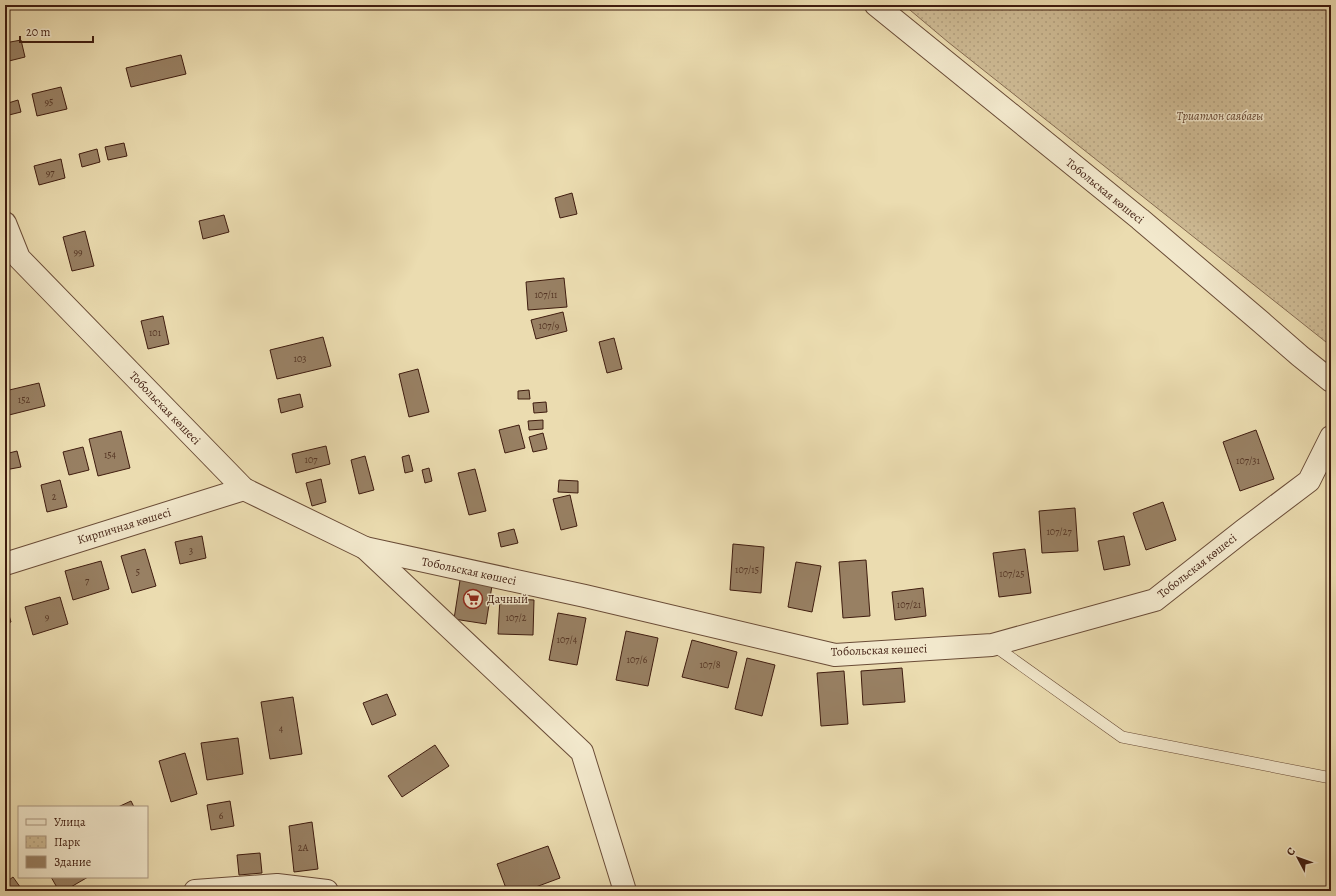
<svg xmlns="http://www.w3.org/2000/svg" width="1336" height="896" viewBox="0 0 1336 896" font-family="Alegreya,serif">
	<defs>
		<pattern id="park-dots" width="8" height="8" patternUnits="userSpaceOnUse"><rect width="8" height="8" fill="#cebb95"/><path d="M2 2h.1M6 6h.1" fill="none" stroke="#b2a07f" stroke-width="1.8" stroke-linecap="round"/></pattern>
	</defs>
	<rect width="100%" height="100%" fill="#ebdcb0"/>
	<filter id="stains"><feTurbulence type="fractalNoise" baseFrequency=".005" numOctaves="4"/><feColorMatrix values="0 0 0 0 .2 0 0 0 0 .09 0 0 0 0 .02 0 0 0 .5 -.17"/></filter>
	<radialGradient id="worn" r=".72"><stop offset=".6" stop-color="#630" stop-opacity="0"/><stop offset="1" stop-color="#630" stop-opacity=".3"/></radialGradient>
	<!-- park -->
	<path fill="url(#park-dots)" stroke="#866c52" d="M904,5H1331V346L948,42Z"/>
	<!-- building -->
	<g fill="#988063" stroke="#3f1c0f">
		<path d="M57,5H74L58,9Z"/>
		<path d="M21,40L25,57L5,62V43Z"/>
		<path d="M181,55L186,74L131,87L126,68Z"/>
		<path d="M61,87L67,109L37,116L32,94Z"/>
		<path d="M18,100L21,112L5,116V104Z"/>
		<path d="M124,143L127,156L108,160L105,147Z"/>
		<path d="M97,149L100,162L82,167L79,154Z"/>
		<path d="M61,159L65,178L39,185L34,166Z"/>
		<path d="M572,193L577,214L560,218L555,198Z"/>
		<path d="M224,215L229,232L203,239L199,221Z"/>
		<path d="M85,231L94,266L72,271L63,237Z"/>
		<path d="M564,278L567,307L528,310L526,282Z"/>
		<path d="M563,312L567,331L536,339L531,320Z"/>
		<path d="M163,316L169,344L148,349L141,321Z"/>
		<path d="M323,337L331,366L277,379L270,350Z"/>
		<path d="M614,338L622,369L607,373L599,342Z"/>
		<path d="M418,369L429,412L409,417L399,374Z"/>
		<path d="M39,383L45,406L5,416V391Z"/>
		<path d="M529,390L530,399H518V391Z"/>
		<path d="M300,394L303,407L281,413L278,399Z"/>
		<path d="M546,402L547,412L534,413L533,403Z"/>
		<path d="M543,420V429L529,430L528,421Z"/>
		<path d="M519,425L525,448L505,453L499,430Z"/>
		<path d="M1256,430L1274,479L1240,491L1223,442Z"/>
		<path d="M121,431L130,468L98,476L89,439Z"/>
		<path d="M543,433L547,449L533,452L529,437Z"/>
		<path d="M326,446L330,464L296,473L292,454Z"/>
		<path d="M83,447L89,470L69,475L63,452Z"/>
		<path d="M17,451L21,467L5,470V454Z"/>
		<path d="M409,455L413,471L405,473L402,457Z"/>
		<path d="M365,456L374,490L359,494L351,460Z"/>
		<path d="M429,468L432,481L425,483L422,470Z"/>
		<path d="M475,469L486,511L469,515L458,473Z"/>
		<path d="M321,479L326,502L312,506L306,483Z"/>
		<path d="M60,480L67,507L47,512L41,485Z"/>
		<path d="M559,480L578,481V493L558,492Z"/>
		<path d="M570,495L577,526L561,530L553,499Z"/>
		<path d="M1163,502L1176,540L1146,550L1133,513Z"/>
		<path d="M1075,508L1078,551L1042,553L1039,511Z"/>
		<path d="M514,529L518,543L501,547L498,533Z"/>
		<path d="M202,536L206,558L180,564L175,542Z"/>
		<path d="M1124,536L1130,565L1104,570L1098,541Z"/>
		<path d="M733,544L764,547L761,593L730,590Z"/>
		<path d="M145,549L156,586L132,593L121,556Z"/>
		<path d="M1025,549L1031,593L999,597L993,553Z"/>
		<path d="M866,560L870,616L843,618L839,562Z"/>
		<path d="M101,561L109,589L73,600L65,571Z"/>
		<path d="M796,562L821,566L812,612L788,607Z"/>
		<path d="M461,574L493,579L486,624L454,619Z"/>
		<path d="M923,588L926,616L895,620L892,592Z"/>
		<path d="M60,597L68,624L33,635L25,607Z"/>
		<path d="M500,598L534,600L533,635L498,634Z"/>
		<path d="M5,602L11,622L5,624Z"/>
		<path d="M558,613L586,618L577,665L549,660Z"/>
		<path d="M626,631L658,638L648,686L616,680Z"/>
		<path d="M692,640L737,652L728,688L682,677Z"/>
		<path d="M747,658L775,665L762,716L735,709Z"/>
		<path d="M902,668L905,702L863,705L861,671Z"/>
		<path d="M844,671L848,724L821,726L817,673Z"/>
		<path d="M387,694L396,715L372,725L363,703Z"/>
		<path d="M293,697L302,754L270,759L261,702Z"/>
		<path d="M238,738L243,774L207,780L201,743Z"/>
		<path d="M435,745L449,766L402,797L388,776Z"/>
		<path d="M185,753L197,794L171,802L159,761Z"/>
		<path d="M131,801L134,807H118Z"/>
		<path d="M230,801L234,826L211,830L207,805Z"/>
		<path d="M312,822L318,869L294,872L289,826Z"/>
		<path d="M548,846L560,878L525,891H507L497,864Z"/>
		<path d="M260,853L262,873L239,875L237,855Z"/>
		<path d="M13,877L23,891H5V883Z"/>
		<path d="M51,877H88L64,891H59Z"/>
	</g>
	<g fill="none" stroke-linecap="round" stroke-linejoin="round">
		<!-- service casing -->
		<g stroke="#6a4c37" stroke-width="12">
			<path id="service" d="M993,645L1122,737L1331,778"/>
		</g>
		<!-- minor casing -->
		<g stroke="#6a4c37" stroke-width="24">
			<g id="minor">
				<path d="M876,5L1140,219L1261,322L1300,356L1331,381"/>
				<path d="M5,223L19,258L244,489L365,548L582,752L625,891"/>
				<path d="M365,548L585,596L835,655L992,645L1155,600L1244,530L1309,481L1331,437"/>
				<path d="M5,564L244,489"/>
				<path d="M195,891L277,885L327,891"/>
			</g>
		</g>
		<!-- service -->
		<use href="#service" stroke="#f2e8cc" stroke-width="11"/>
		<!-- minor -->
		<use href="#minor" stroke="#f2e8cc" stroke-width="22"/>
	</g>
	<!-- icons -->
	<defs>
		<g id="supermarket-ring" transform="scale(1)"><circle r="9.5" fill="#f2e8cc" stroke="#8f2418" stroke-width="1.5"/><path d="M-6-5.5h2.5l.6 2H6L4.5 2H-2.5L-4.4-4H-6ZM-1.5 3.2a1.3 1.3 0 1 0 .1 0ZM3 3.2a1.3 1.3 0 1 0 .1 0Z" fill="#8f2418"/></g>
	</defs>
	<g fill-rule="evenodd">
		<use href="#supermarket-ring" x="473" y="599"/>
	</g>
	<g text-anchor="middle" stroke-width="3" stroke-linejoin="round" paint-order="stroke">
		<!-- number labels -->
		<g font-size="10" fill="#553524">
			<text x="49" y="105">95</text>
			<text x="50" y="176">97</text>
			<text x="78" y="255">99</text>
			<text x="546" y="298">107/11</text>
			<text x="549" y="329">107/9</text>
			<text x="155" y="336">101</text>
			<text x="300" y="362">103</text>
			<text x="24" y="403">152</text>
			<text x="110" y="458">154</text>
			<text x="311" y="463">107</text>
			<text x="1248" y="464">107/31</text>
			<text x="54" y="500">2</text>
			<text x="1059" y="535">107/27</text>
			<text x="191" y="554">3</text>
			<text x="747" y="573">107/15</text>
			<text x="138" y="575">5</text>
			<text x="1012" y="577">107/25</text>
			<text x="87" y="584">7</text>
			<text x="909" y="608">107/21</text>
			<text x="47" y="620">9</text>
			<text x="516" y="621">107/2</text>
			<text x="567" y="643">107/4</text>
			<text x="637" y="663">107/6</text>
			<text x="710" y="668">107/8</text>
			<text x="281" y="732">4</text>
			<text x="221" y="819">6</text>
			<text x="303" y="851">2А</text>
		</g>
		<!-- park labels -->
		<g font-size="12" font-style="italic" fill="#634430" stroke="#f2e8cc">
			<text x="1220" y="120">Триатлон саябағы</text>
		</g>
		<!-- street labels -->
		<g font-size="12" fill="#3f1c0f" stroke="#f2e8cc">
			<text transform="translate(1105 191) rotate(39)" y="4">Тобольская көшесі</text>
			<text transform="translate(165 408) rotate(46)" y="4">Тобольская көшесі</text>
			<text transform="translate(124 526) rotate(-17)" y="4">Кирпичная көшесі</text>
			<text transform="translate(1197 566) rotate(-38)" y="4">Тобольская көшесі</text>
			<text transform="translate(469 571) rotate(12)" y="4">Тобольская көшесі</text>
			<text transform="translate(879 650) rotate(-2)" y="4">Тобольская көшесі</text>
		</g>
		<!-- poi labels -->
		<g font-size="12" fill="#3f1c0f" stroke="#f2e8cc" text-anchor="start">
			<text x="487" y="603">Дачный</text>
		</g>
	</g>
	<!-- margin -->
	<rect width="1336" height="896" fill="none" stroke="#ebdcb0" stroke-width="20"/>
	<rect x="6" y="6" width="1324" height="884" fill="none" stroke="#3f1c0f" stroke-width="2"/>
	<rect x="10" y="10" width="1316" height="876" fill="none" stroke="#3f1c0f"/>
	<!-- legend -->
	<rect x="18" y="806" width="130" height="72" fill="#f2e8cc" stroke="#aa9680"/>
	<rect x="26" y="819" width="20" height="6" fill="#f2e8cc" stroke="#aa9680"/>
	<text x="54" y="826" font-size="12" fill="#3f1c0f">Улица</text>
	<rect x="26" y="836" width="20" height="12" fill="url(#park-dots)" stroke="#aa9680"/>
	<text x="54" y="846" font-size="12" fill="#3f1c0f">Парк</text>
	<rect x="26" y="856" width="20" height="12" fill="#988063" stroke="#aa9680"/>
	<text x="54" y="866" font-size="12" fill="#3f1c0f">Здание</text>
	<!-- north arrow -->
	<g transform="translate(1298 858) rotate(311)" stroke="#f2e8cc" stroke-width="3" paint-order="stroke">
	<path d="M0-3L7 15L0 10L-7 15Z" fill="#3f1c0f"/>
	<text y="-6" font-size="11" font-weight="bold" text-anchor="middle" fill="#3f1c0f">С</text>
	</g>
	<!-- scale -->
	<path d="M20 36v6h73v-6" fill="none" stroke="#3f1c0f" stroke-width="2"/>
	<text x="26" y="36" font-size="12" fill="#3f1c0f" stroke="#f2e8cc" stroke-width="3" paint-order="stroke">20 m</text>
	<rect width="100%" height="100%" filter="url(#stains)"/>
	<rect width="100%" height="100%" fill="url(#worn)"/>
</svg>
